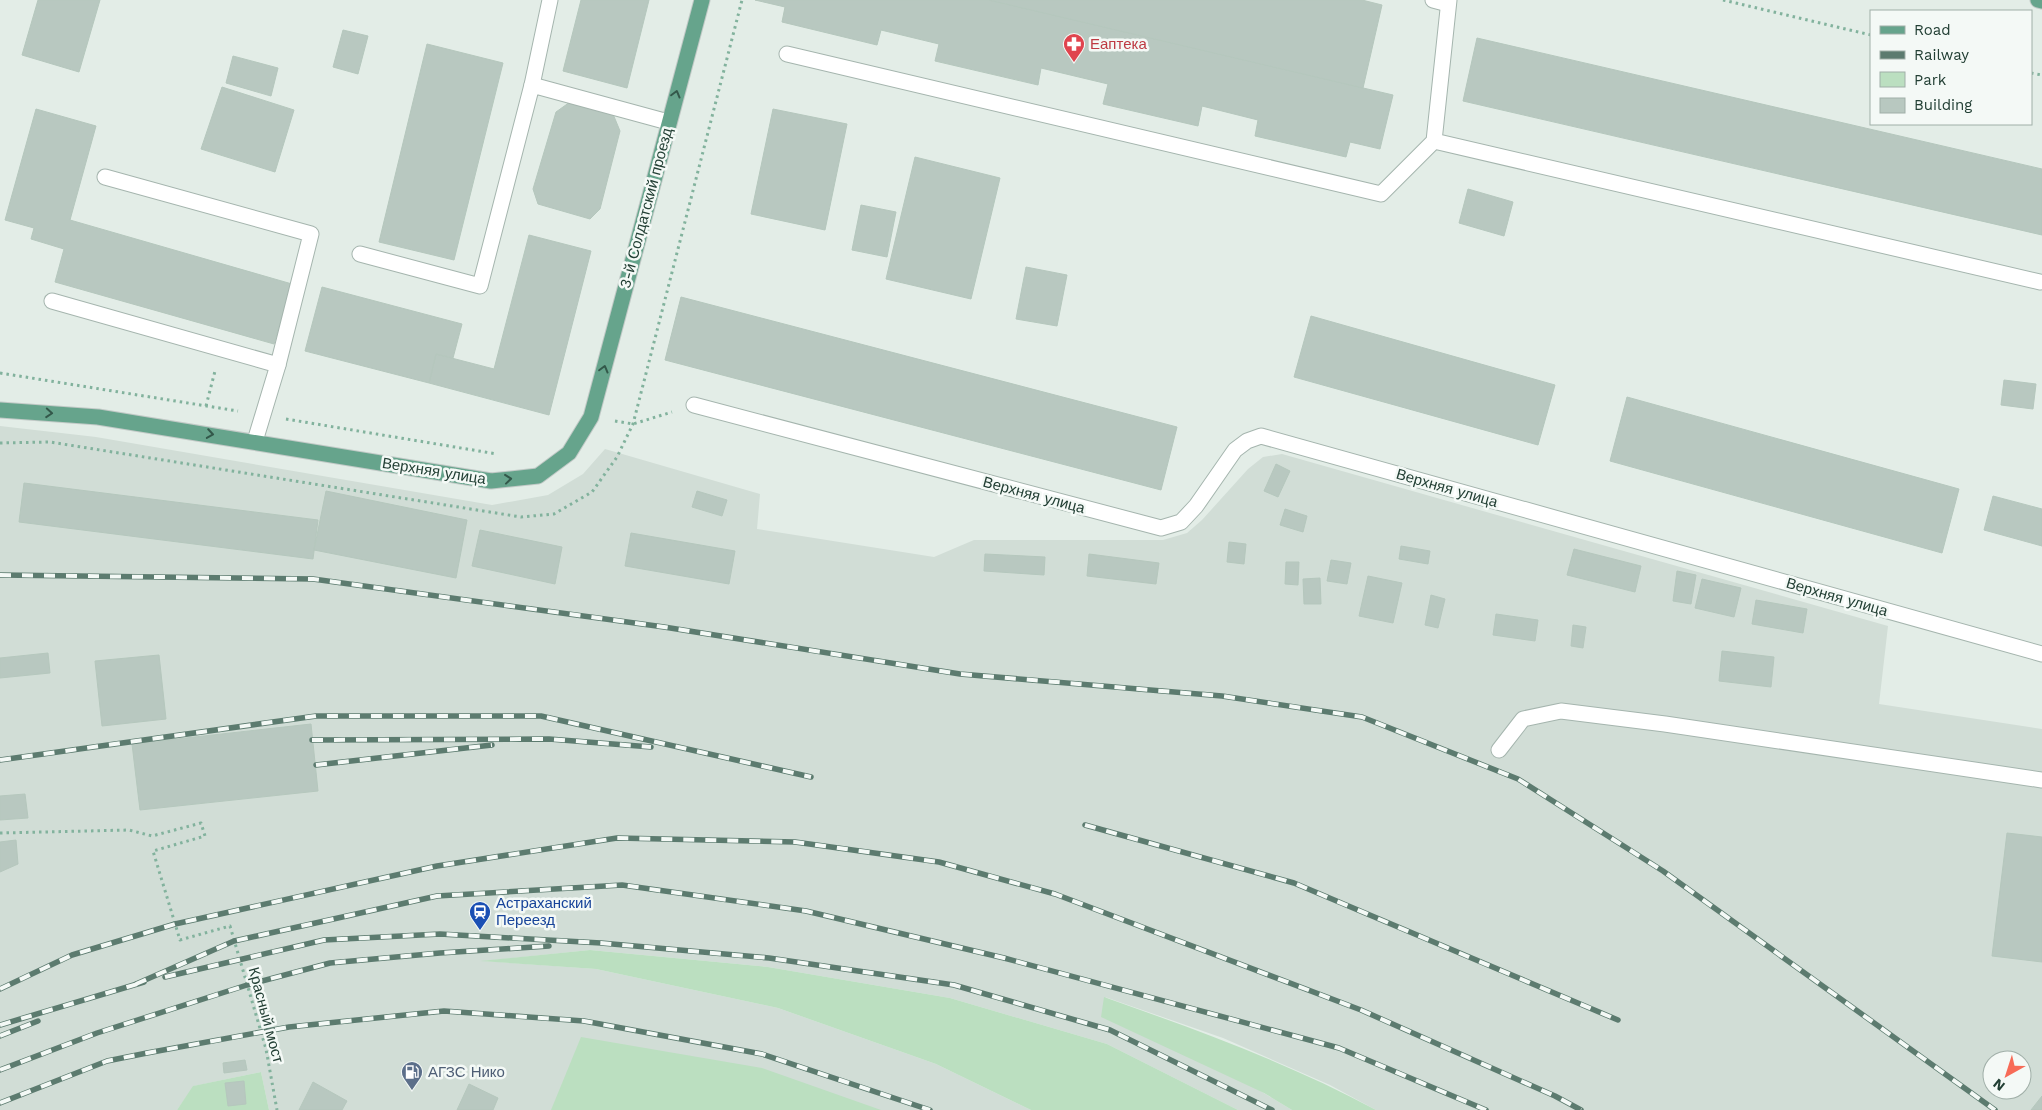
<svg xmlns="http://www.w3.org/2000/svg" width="2042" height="1110" viewBox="0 0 2042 1110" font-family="'Work Sans',sans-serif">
	<rect width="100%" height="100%" fill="#e3ede7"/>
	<!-- built -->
	<path fill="#d1ddd6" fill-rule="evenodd" d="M0,426L96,437L492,505L548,495L583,474L605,449L760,494L757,529L934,557L974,540H1163L1187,533L1202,520L1248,469L1263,457L1282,454L1888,626L1879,704L2042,729V1110H1376L1330,1085L1223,1038L1105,997L1292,1110H1238L1107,1044L950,998L768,967L590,950L484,961L596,969L778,1008L936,1064L1031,1110H269L261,1072L194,1086L177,1110H0ZM1992,1060H2022V1090H1992Z"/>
	<!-- green -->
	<g fill="#bbdfc0">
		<path d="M590,950L768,967L950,998L1107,1044L1238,1110H1031L936,1064L778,1008L596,969L480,961Z"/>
		<path d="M1104,997C1197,1030 1289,1063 1376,1110H1292L1264,1093L1101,1017Z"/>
		<path d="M581,1037L762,1068L881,1110H551Z"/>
		<path d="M261,1072L269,1110H177L193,1086Z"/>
	</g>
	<!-- building -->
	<g fill="#b8c8c0" stroke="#b5c7bd">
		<path d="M38,0H100L79,72L22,55Z"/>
		<path d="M581,0H649L627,88L563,71Z"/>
		<path d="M755,0H989L1393,95L1380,149L1350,142L1346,157L1255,136L1258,120L1202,106L1198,126L1103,104L1108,84L1041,68L1038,85L935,61L939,44L881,30L877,45L782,22L785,7Z"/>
		<path d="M989,0H1362L1382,5L1363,88Z"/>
		<path d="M343,30L368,36L358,74L333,67Z"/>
		<path d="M1477,38L2042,169V235L1463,101Z"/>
		<path d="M427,44L503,63L454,260L379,242Z"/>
		<path d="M233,56L278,68L271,96L226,83Z"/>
		<path d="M222,87L294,110L275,172L201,149Z"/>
		<path d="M570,102L613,114L620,131L600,209L590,219L538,204L533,189L556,112Z"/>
		<path d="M36,109L96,126L70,220L292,284L274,344L55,282L64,249L31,239L34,228L5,220Z"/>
		<path d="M773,109L847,124L825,230L751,214Z"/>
		<path d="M915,157L1000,178L971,299L886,279Z"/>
		<path d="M1468,189L1513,202L1504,236L1459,223Z"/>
		<path d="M861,205L896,212L887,257L852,250Z"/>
		<path d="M529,235L591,251L549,415L429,383L436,354L494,369Z"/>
		<path d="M1026,267L1067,275L1057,326L1016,319Z"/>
		<path d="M322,287L462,324L453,358L436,354L429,383L305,351Z"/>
		<path d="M681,297L1177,427L1161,490L665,360Z"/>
		<path d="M1311,316L1555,385L1538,445L1294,377Z"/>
		<path d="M2004,380L2036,384L2033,409L2001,405Z"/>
		<path d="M1627,397L1959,489L1942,553L1610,461Z"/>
		<path d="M1276,464L1290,471L1278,497L1264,491Z"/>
		<path d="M24,483L318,520L313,559L19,522Z"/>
		<path d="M326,491L467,520L456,578L314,550Z"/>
		<path d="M697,491L727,500L722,516L692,507Z"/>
		<path d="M1993,496L2042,509V546L1984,530Z"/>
		<path d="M1285,509L1307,516L1303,532L1280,525Z"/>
		<path d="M480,530L562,547L555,584L472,566Z"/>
		<path d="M631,533L735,551L729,584L625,566Z"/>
		<path d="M1229,542L1246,544L1244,564L1227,562Z"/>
		<path d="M1401,546L1430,551L1428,564L1399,559Z"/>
		<path d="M1574,549L1641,566L1635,592L1567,575Z"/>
		<path d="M985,554L1045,557L1044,575L984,571Z"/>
		<path d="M1089,554L1159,563L1156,584L1087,576Z"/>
		<path d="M1331,560L1351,563L1347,584L1327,581Z"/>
		<path d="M1286,562H1299L1298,585L1285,584Z"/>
		<path d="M1677,571L1696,575L1691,604L1673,601Z"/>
		<path d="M1368,576L1402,583L1393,623L1359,616Z"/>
		<path d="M1320,578L1321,604H1304L1303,579Z"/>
		<path d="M1702,579L1741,588L1734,617L1695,608Z"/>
		<path d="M1431,595L1445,599L1438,628L1425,625Z"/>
		<path d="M1756,600L1807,609L1803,633L1752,624Z"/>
		<path d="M1496,614L1538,620L1535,641L1493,635Z"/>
		<path d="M1573,625L1586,627L1583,648L1571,646Z"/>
		<path d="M1722,651L1774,657L1771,687L1719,681Z"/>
		<path d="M48,653L50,673L0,678V658Z"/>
		<path d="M159,655L166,719L102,726L95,661Z"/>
		<path d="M311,724L318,791L140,810L132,744Z"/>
		<path d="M25,794L28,818L0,820V796Z"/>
		<path d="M2007,833L2042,837V962L1992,956Z"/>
		<path d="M16,840L18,864L0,872V842Z"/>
		<path d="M245,1060L247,1070L224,1073L223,1063Z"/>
		<path d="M244,1081L246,1104L228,1106L225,1083Z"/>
		<path d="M313,1082L347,1101L342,1110H299Z"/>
		<path d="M469,1084L498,1098L493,1110H457Z"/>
		<path d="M2042,1096V1110H2031Z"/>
	</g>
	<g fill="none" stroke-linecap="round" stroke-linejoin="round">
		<!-- minor casing -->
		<g stroke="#a5b5ae" stroke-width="17">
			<g id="minor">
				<path d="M1433,0L1448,4"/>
				<path d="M787,54L1381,194L1434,141L1449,0"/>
				<path d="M532,85L550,0"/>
				<path d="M1434,141L2040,282"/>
				<path d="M105,177L311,234L278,365"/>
				<path d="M360,254L480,286L532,85L668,122"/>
				<path d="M52,301L278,365L255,441"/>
				<path d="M694,405L1161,528L1181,522L1196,506L1235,450L1247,441L1261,436L2042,654"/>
				<path d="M1499,750L1523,719L1561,711L1665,724L2042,780"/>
			</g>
		</g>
		<!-- major casing -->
		<g stroke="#c1c9c6" stroke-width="17">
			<g id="major">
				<path d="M2038,0L2042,1"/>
				<path d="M0,410L98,417L491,481L538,476L569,453L591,417L702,0"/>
			</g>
		</g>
		<!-- path -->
		<g stroke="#82b29d" stroke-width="3" stroke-dasharray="2.5 4" stroke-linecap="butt">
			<path d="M1723,0L1871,35"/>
			<path d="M2031,73L2042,75"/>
			<path d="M0,373L238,411"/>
			<path d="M206,406L215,371"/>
			<path d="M286,419L497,454"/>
			<path d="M615,421L633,424L672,412"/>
			<path d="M0,443L50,442L521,517L554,514L592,492L617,457L633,424L742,0"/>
			<path d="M0,833L129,830L152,836L201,823L205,836L153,851L180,940L230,926L266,1049L277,1110"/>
		</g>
		<!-- minor -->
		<use href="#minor" stroke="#fff" stroke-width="15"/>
		<!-- major -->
		<use href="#major" stroke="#66a48c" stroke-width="15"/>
		<!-- rail casing -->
		<g stroke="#5c7b6f" stroke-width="5.5">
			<g id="rail">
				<path d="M0,575L313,579L664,627L960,674L1222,696L1362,717L1518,779L1663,871L1995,1110"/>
				<path d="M312,740L549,739L651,747"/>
				<path d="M0,760L316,716H541L811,777"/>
				<path d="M316,765L492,745"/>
				<path d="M1085,825L1294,883L1618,1020"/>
				<path d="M165,977L324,940L440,934L601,943L769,958L954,985L1110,1030L1272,1110"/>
				<path d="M136,984L234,941L437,896L622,885L806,911L1004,958L1339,1048L1486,1110"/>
				<path d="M0,989L72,955L175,924L437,866L617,838L795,842L939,862L1055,894L1361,1010L1555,1096L1581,1110"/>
				<path d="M0,1025L144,982"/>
				<path d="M0,1036L38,1021"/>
				<path d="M0,1070L97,1033L247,985L330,963L440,953L549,946"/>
				<path d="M0,1103L107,1061L147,1053L289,1027L444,1011L584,1021L762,1054L930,1110"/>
			</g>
		</g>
		<!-- rail -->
		<use href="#rail" stroke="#f4f9f6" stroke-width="4" stroke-dasharray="11" stroke-linecap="butt"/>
	</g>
	<!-- one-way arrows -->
	<defs><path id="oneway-chevron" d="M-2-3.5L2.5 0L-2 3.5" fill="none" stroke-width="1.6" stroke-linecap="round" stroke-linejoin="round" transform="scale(1.25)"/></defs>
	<g stroke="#33584a">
		<use href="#oneway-chevron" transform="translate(676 94) rotate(-75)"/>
		<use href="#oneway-chevron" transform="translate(604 369) rotate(-75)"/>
		<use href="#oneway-chevron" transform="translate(49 413) rotate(4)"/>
		<use href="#oneway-chevron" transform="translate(210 434) rotate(9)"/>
		<use href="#oneway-chevron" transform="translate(508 479) rotate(-6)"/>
	</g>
	<!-- icons -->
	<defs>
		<g id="pharmacy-pin" transform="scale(1.125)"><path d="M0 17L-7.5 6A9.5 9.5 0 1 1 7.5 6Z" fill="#e0444e" stroke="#f4f9f6"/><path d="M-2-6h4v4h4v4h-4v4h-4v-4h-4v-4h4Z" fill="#fff"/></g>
		<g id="station-pin" transform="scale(1.125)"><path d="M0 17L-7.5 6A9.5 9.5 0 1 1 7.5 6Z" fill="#1a4fb4" stroke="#f4f9f6"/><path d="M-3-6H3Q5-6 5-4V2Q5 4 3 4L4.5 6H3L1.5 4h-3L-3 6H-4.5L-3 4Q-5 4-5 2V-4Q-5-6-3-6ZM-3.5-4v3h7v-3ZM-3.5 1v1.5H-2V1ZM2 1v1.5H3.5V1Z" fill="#fff"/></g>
		<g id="fuel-pin" transform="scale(1.125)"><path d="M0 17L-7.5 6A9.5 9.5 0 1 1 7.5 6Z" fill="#5c6f8a" stroke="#f4f9f6"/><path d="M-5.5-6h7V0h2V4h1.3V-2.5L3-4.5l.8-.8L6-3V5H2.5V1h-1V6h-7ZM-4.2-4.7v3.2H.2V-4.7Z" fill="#fff"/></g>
	</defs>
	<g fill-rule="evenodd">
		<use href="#pharmacy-pin" x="1074" y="44"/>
		<use href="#station-pin" x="480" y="912"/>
		<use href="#fuel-pin" x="412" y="1072"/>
	</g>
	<g text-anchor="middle" stroke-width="5" stroke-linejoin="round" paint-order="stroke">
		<!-- health labels -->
		<g font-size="15" fill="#be3a42" stroke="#f4f9f6" text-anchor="start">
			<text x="1090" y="49">Еаптека</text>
		</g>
		<!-- street labels -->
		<g font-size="15" fill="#223f34" stroke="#f4f9f6">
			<text transform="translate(646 208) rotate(-75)" y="5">3-й Солдатский проезд</text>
			<text transform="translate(434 471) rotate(9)" y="5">Верхняя улица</text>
			<text transform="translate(1447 488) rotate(16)" y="5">Верхняя улица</text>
			<text transform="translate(1034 495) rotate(15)" y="5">Верхняя улица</text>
			<text transform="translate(1837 597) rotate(16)" y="5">Верхняя улица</text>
			<text transform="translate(266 1015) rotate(75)" y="5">Красный мост</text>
		</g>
		<!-- transit labels -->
		<g font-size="15" fill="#164399" stroke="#f4f9f6" text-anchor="start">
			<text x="496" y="908">Астраханский<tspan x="496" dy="17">Переезд</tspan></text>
		</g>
		<!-- service labels -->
		<g font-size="15" fill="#4e5e75" stroke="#f4f9f6" text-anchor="start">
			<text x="428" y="1077">АГЗС Нико</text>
		</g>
	</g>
	<!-- legend -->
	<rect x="1870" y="10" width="162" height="115" fill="#f4f9f6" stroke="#a0afa8"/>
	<rect x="1880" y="26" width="25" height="8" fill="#66a48c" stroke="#a0afa8"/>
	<text x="1914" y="35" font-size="15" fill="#223f34">Road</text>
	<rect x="1880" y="51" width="25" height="8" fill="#5c7b6f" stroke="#a0afa8"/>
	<text x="1914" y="60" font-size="15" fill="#223f34">Railway</text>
	<rect x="1880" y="72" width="25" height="15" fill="#bbdfc0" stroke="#a0afa8"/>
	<text x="1914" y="85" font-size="15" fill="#223f34">Park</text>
	<rect x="1880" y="98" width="25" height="15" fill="#b8c8c0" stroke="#a0afa8"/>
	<text x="1914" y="110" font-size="15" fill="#223f34">Building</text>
	<!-- north arrow -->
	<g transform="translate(2007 1075) rotate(219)"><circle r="24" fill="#f4f9f6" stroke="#a0afa8"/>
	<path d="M0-4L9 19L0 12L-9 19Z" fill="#f76b57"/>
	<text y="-8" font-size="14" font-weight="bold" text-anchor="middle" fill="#223f34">N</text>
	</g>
</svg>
